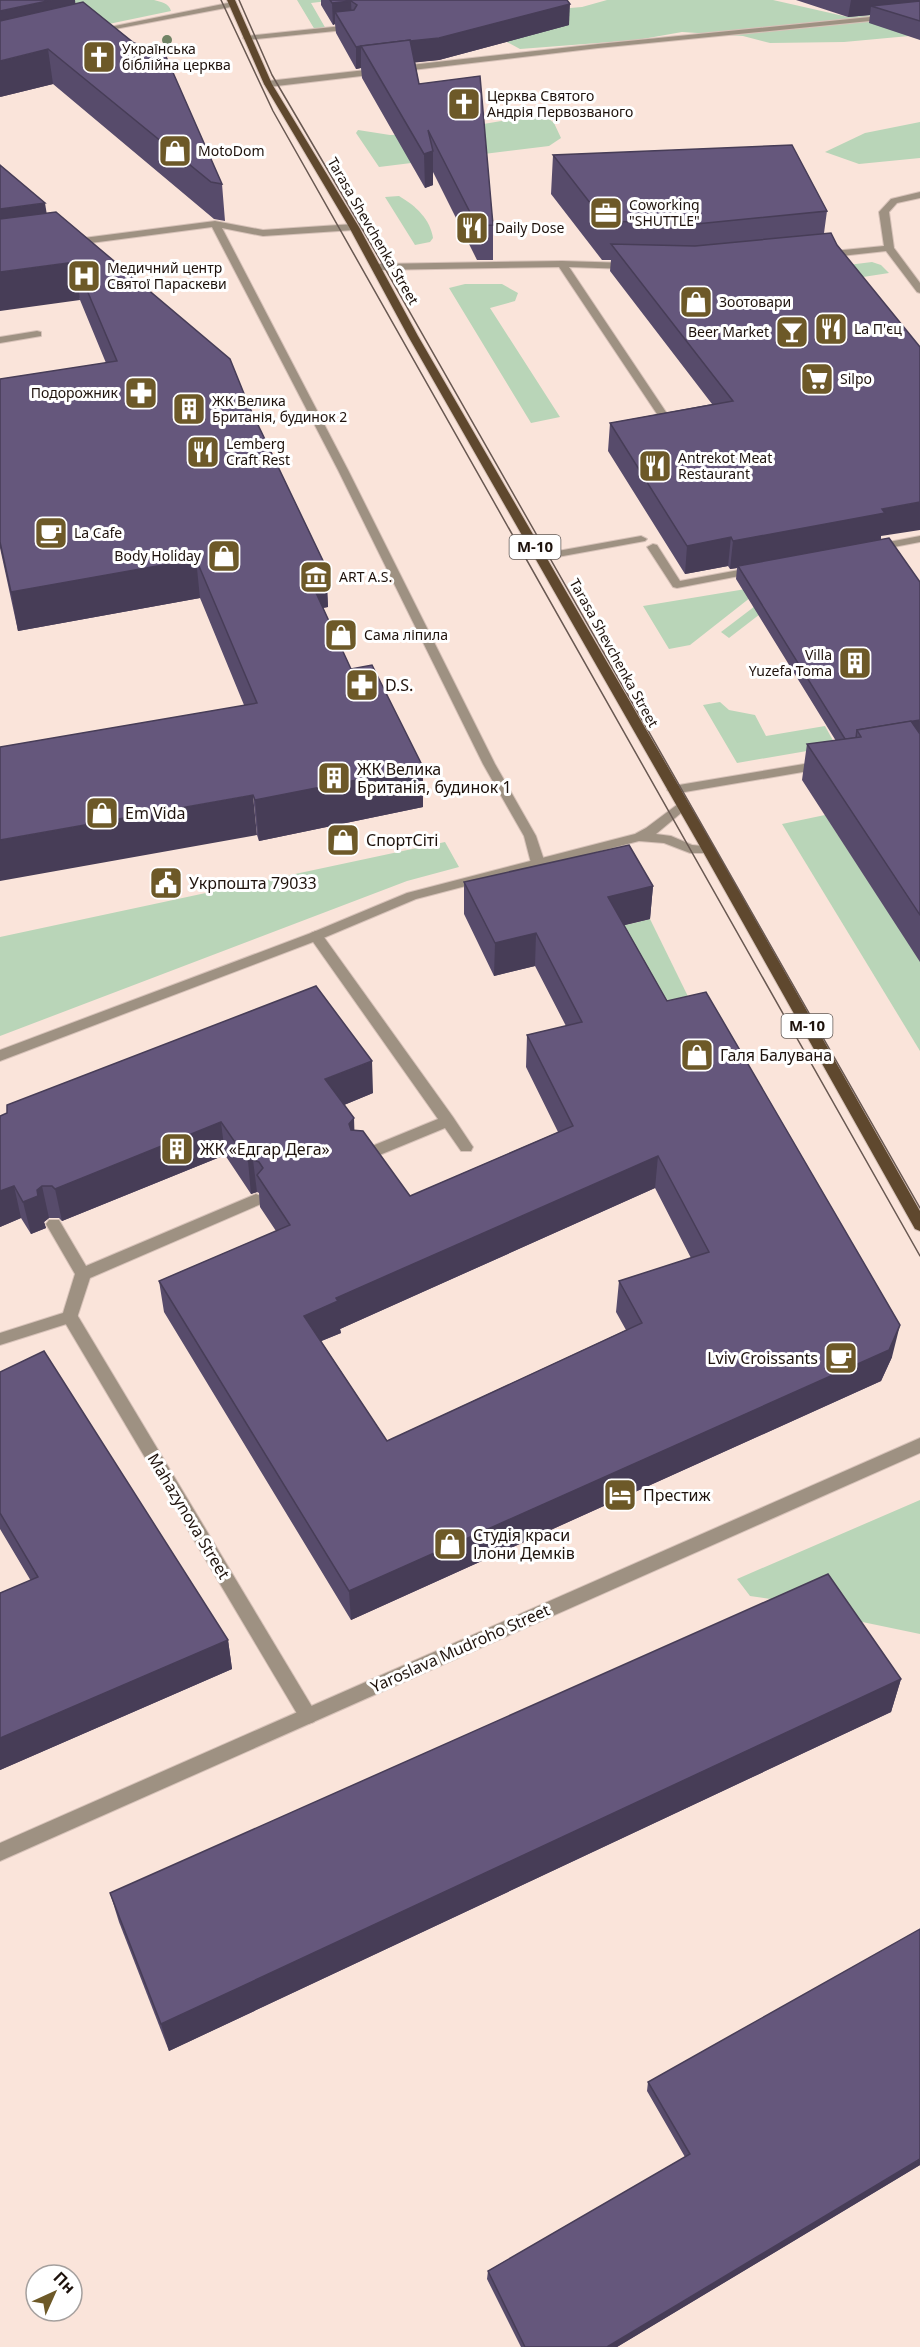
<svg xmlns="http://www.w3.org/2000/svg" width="920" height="2347" viewBox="0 0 920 2347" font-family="'Noto Sans',sans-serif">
	<rect width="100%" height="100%" fill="#fae4da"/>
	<!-- green -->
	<g fill="#b9d5b8">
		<path d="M35,0H154C161,2 169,3 171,11L99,26Z"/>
		<path d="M297,0H336L311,3L326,29L315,30Z"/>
		<path d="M607,0H773L848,17L920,11V35L844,42L770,43L743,36L682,32L637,40L520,49L505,41L534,11L582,7Z"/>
		<path d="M543,114L554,123L561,138L549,146L379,167L356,133L358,130L390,135L425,134Z"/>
		<path d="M920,122V158L859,164L825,152L865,133Z"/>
		<path d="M399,196C416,206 430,219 433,238L430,242L415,245L385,197Z"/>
		<path d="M872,262L881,265L889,273L850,279L840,266Z"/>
		<path d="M465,284H502L518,293L515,301L490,308L560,417L531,423L449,288Z"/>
		<path d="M878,567L760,590L690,645L669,649L643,606Z"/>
		<path d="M767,597L777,601L729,638L721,632Z"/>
		<path d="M720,702L729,710L755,715L766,736L825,726L836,746L737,763L703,705Z"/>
		<path d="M825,815L920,961V1051L782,824Z"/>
		<path d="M445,842L459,867L407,881L0,1036V937Z"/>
		<path d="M650,919L702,1025L664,1034L605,930Z"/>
		<path d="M920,1500V1634L848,1619L835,1608L750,1596L737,1579Z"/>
	</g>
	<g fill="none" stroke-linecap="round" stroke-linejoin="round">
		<!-- service casing -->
		<g stroke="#d7c2b9" stroke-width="2">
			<g id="service">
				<path d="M233,2H236V6L94,33L90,31Z"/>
				<path d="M920,12V16L598,48L268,87L264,84L268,81L598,44Z"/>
				<path d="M352,25L356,27L355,29L247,40L243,38L247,36Z"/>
				<path d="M920,192V198L897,203L889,212L894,248L920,283V293L917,292L886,251L823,258L818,255L823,252L884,246L879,212L891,199Z"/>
				<path d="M215,221L263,230L354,224L359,227L354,230L263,236L222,228L348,470L495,764L536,836L545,863L543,866L538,867L531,863L524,836L483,764L338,470L212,227L68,246L63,243L68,240Z"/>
				<path d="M562,261L628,263L633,266L628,269L569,267L678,430L677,432H669L559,267L376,270L371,267L376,264Z"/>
				<path d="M37,331L41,332V336L0,343V337Z"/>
				<path d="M641,536L647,539L645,541L541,560L535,557L541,554Z"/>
				<path d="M920,536V542L873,551L867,548L873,545Z"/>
				<path d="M653,544L657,545L680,581L755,567L761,570L755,573L677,588L673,587L647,547Z"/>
				<path d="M822,761L828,765L826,768L673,794L667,790L673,786Z"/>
				<path d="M316,931L321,933L453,1117L473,1147L471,1151H461L445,1128L365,1161H355L353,1157L355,1153L438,1119L311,939L309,936L311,933Z"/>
				<path d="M256,1194L261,1196L264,1200L261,1204L90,1278L76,1321L0,1345V1333L63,1313L75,1274L46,1224L49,1220H59L86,1266Z"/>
			</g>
		</g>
		<!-- minor casing -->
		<g stroke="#d7c2b9" stroke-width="2">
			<g id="minor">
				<path d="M682,801L687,802L688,805L687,808L656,834L671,836L692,845L714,847L716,850L714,853H690L664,843L639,841L416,899L321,939L0,1061V1050L311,933L407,893L635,834L646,828Z"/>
				<path d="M70,1311L76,1313L314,1710L317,1716L314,1722L308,1724L302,1722L64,1321L62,1317L64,1313Z"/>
			</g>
		</g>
		<!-- tertiary casing -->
		<g stroke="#d7c2b9" stroke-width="2">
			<path id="tertiary" d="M920,1438V1453L0,1861V1843Z"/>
		</g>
		<!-- primary casing -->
		<g stroke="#d7c2b9" stroke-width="2">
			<path id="primary" d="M227,0H235L272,84L359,227L418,336L716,850L920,1211V1231L915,1229L702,850L408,336L349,227L264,84Z"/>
		</g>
		<!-- service -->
		<use href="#service" fill="#9e9182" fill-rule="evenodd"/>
		<!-- minor -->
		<use href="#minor" fill="#9e9182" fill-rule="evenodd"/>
		<!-- tertiary -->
		<use href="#tertiary" fill="#9e9182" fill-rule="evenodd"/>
		<!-- primary -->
		<use href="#primary" fill="#5f482e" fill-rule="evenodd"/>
		<!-- tram -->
		<g stroke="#695952" stroke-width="1.5">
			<path d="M221,0L273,111L920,1256"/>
			<path d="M239,0L272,75L367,237L920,1208"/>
		</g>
	</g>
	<!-- trees -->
	<circle fill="#718365" cx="167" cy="40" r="5"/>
	<!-- wall -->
	<g fill="#574b6b" fill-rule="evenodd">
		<path d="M75,0V4L222,184L225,221L214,219L53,84L0,97Z"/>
		<path d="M321,0H567L569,25L439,60L415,62L419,84L493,225V260H477L433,172V185L425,188L362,78L361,68L356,69L336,33L335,24L333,25L321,5Z"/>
		<path d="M796,0H920V40L869,23L870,15L848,17Z"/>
		<path d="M553,155L827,211L824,233L881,536V539L920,734V962L802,780L807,744L836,741L736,579L737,568L730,569L728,566L685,574L608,451L610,423L712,404L610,271L611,260H602L551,194Z"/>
		<path d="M47,213L249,406L326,567L328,607L323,608L351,669L423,767V807L259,841L257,835L244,705L200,598L18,631L0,548V379L106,363L80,300Z"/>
		<path d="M464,882L653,886L650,919L624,925L667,1001L892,1357L881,1381L351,1620L164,1312L159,1281L276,1231L260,1207L259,1193L257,1192L251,1194L225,1155L62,1221L59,1218H49L44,1222L46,1228L31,1234L21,1218L0,1227V1116L373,1093L344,1105L354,1118V1130L410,1196L558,1132L526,1067L527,1035L566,1026L535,966L494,976L464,914ZM655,1188L691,1258L619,1281L616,1312L626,1330L387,1441L321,1341L341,1333L340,1329Z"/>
		<path d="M0,1372L228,1640L232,1669L0,1770V1593L31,1581L0,1529Z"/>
		<path d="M901,1679L891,1712L169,2051L119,1922L110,1893Z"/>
		<path d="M648,2082L920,2165L617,2347H521L487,2279L488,2271L685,2157L647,2091Z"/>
	</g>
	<!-- shaded-wall -->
	<g fill="#473d57">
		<path d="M52,0H75L79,30L0,47V11Z"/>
		<path d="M851,0H920V10L871,6L870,15L848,17Z"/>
		<path d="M351,1L352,23L335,12V24L333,25L332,3Z"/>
		<path d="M570,4L569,25L439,60L373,67L361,46Z"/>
		<path d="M361,46V68L356,69V47Z"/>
		<path d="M48,49L53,84L0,97V61Z"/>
		<path d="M433,151V185L425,188L424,154Z"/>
		<path d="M45,203L51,240L0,247V209Z"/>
		<path d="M75,262L80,300L0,311V272Z"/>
		<path d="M920,502V530L881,536L880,541L738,566L737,568L730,569L733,541L882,509Z"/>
		<path d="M731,537L728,566L685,574L687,546Z"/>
		<path d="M196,559L200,598L18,631L11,592Z"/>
		<path d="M326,567L328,607L308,610L306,571Z"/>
		<path d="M920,720V733L893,725Z"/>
		<path d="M423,767V807L259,841L255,800Z"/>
		<path d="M253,795L257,835L0,881V840Z"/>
		<path d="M653,886L650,919L605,930L608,897Z"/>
		<path d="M536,933L535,966L494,976L495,943Z"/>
		<path d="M372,1061L373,1093L327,1112L325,1079Z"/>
		<path d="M354,1118L355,1150L349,1124Z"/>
		<path d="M221,1122L225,1155L62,1221L55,1189Z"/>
		<path d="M658,1156L655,1188L340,1329L341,1333L307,1347L304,1316L336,1298Z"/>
		<path d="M253,1160L257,1192L251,1194L248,1161Z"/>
		<path d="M14,1186L21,1218L0,1227V1191Z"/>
		<path d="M42,1186L49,1218L44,1222L46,1228L31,1234L23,1202Z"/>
		<path d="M900,1325L892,1357L881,1381L351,1620L349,1591Z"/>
		<path d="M228,1640L232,1669L0,1770V1738Z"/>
		<path d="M901,1679L891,1712L169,2051L161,2024Z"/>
		<path d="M920,2159V2165L617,2347H607Z"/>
	</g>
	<!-- building -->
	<g fill="#65577c" stroke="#473d57" stroke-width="1.5" fill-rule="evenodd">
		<path d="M0,0H52L0,11Z"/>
		<path d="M330,0H567L570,4L439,38L410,41V40L361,46L356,47L335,12L354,10L357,5L351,1L332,3Z"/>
		<path d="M920,1V21L871,6Z"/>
		<path d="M83,2L134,43L164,52L222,184L211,182L48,49L0,61V21Z"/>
		<path d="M410,40L419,84L480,76L493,225L477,226L428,130L433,151L424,154L361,46Z"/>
		<path d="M792,145L827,211L696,224L604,221L553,155Z"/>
		<path d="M0,165L45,203L0,209Z"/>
		<path d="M56,212L230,359L249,406L326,567L306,571L351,669L372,665L423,767L255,800L253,795L0,840V747L257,703L196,559L11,592L0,542V379L117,361L75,262L0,272V219Z"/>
		<path d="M831,233L837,245L920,347V502L882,509L885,513L733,541L731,537L687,546L610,423L733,401L611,244L695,246Z"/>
		<path d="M889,538L920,582V720L857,730L856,738L845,739L738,566Z"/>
		<path d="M911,721L920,734V915L807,744L861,737L857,730Z"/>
		<path d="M629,845L653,886L608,897L667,1001L706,992L900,1325L889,1350L349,1591L159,1281L290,1225L257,1175L263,1168L259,1162L253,1160L248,1161L221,1122L55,1189L52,1186H42L37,1190L38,1196L23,1202L14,1186L0,1191V1116L7,1113V1105L316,986L372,1061L325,1079L354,1118L349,1124L351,1130L363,1131L410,1196L573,1126L527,1035L582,1022L536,933L495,943L464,882ZM658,1156L709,1252L619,1281L642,1323L387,1441L304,1316L338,1301L336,1298Z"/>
		<path d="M44,1351L228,1640L0,1738V1593L38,1577L0,1513V1372Z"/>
		<path d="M828,1574L901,1679L161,2024L110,1893Z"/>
		<path d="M920,1929V2159L607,2347H525L488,2271L690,2154L648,2082Z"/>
	</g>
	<!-- icons -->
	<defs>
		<g id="church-square" transform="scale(1.725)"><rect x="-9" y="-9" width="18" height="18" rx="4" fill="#6d5928" stroke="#fff"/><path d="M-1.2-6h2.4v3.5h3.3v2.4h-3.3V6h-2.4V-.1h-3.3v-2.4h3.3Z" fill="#fff"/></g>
		<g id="shop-square" transform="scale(1.725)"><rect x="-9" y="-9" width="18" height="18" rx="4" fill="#6d5928" stroke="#fff"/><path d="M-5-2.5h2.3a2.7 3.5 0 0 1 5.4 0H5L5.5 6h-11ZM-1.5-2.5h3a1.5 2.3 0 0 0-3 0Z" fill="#fff"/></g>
		<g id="office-square" transform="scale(1.725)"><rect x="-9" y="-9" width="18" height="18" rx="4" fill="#6d5928" stroke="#fff"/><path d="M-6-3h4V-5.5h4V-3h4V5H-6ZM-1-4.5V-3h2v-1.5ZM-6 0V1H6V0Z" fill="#fff"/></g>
		<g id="restaurant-square" transform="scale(1.725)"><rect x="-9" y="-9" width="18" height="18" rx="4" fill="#6d5928" stroke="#fff"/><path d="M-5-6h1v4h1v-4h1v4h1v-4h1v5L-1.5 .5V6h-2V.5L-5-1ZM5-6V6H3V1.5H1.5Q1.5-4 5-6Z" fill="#fff"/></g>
		<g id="hospital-square" transform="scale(1.725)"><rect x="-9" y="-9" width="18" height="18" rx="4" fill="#6d5928" stroke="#fff"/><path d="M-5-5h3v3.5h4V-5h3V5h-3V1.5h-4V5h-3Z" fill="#fff"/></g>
		<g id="bar-square" transform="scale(1.725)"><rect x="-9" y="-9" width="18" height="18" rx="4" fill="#6d5928" stroke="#fff"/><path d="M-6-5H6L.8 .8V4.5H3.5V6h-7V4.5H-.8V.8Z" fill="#fff"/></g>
		<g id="supermarket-square" transform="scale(1.725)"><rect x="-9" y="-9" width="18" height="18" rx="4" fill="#6d5928" stroke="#fff"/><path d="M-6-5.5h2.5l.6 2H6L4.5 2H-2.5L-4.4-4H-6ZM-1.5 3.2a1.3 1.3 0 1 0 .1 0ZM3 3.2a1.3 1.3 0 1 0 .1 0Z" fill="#fff"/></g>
		<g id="pharmacy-square" transform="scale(1.725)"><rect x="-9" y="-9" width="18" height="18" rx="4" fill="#6d5928" stroke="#fff"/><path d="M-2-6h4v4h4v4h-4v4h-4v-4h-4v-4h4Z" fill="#fff"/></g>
		<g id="building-square" transform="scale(1.725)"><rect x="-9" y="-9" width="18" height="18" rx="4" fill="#6d5928" stroke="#fff"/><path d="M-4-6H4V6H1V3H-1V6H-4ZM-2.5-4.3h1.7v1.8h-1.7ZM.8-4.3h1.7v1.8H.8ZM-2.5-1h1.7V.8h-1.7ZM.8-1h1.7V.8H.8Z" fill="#fff"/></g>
		<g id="cafe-square" transform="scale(1.725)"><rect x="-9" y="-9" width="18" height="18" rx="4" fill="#6d5928" stroke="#fff"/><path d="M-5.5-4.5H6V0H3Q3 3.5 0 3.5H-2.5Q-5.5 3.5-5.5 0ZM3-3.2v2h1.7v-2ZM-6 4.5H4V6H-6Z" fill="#fff"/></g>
		<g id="museum-square" transform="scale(1.725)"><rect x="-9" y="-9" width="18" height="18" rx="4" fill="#6d5928" stroke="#fff"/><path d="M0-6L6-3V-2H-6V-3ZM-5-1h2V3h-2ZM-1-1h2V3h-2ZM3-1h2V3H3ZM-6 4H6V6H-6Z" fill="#fff"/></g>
		<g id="civic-square" transform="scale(1.725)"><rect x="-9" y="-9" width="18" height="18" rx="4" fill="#6d5928" stroke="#fff"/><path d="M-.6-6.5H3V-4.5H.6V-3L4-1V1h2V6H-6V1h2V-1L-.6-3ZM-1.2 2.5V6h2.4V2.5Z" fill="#fff"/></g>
		<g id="hotel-square" transform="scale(1.725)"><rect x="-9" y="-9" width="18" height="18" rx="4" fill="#6d5928" stroke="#fff"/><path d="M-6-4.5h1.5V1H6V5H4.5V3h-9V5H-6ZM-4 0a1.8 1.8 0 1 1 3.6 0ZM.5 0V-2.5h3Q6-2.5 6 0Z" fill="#fff"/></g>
	</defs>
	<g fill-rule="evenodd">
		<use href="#church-square" x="99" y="57"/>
		<use href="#church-square" x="464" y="104"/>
		<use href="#shop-square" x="175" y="151"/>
		<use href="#office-square" x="606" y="213"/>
		<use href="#restaurant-square" x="472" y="228"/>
		<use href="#hospital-square" x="84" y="276"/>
		<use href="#shop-square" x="696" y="302"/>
		<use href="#restaurant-square" x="831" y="329"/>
		<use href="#bar-square" x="792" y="332"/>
		<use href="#supermarket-square" x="817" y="379"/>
		<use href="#pharmacy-square" x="141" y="393"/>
		<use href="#building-square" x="189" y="409"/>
		<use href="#restaurant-square" x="203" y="452"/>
		<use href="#restaurant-square" x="655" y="466"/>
		<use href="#cafe-square" x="51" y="533"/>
		<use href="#shop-square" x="224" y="556"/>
		<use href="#museum-square" x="316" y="577"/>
		<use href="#shop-square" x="341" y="635"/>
		<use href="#building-square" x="855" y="663"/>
		<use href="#pharmacy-square" x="362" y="685"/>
		<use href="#building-square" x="334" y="778"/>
		<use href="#shop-square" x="102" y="813"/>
		<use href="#shop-square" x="343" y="840"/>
		<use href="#civic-square" x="166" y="883"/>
		<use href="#shop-square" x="697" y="1055"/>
		<use href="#building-square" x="177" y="1149"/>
		<use href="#cafe-square" x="841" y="1358"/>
		<use href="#hotel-square" x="620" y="1495"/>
		<use href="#shop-square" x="450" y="1544"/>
	</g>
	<g text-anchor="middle" stroke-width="6" stroke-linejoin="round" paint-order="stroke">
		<!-- far-poi labels -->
		<g font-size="14" fill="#1e120c" stroke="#fff" text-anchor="start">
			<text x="122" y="54">Українська<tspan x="122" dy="16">біблійна церква</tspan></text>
			<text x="487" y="101">Церква Святого<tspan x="487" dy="16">Андрія Первозваного</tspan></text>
			<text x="198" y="156">MotoDom</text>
			<text x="629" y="210">Coworking<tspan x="629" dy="16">"SHUTTLE"</tspan></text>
			<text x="495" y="233">Daily Dose</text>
			<text x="107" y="273">Медичний центр<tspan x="107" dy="16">Святої Параскеви</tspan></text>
			<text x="719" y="307">Зоотовари</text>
			<text x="854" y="334">La П'єц</text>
			<text x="769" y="337" text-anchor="end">Beer Market</text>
			<text x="840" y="384">Silpo</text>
			<text x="118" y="398" text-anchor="end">Подорожник</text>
			<text x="212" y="406">ЖК Велика<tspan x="212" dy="16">Британія, будинок 2</tspan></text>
			<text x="226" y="449">Lemberg<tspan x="226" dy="16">Craft Rest</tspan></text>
			<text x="678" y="463">Antrekot Meat<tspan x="678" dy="16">Restaurant</tspan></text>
			<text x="74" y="538">La Cafe</text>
			<text x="201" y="561" text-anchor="end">Body Holiday</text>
			<text x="339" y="582">ART A.S.</text>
			<text x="364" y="640">Сама ліпила</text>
			<text x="832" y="660" text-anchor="end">Villa<tspan x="832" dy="16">Yuzefa Toma</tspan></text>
		</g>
		<!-- far-street labels -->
		<g font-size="14" fill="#1e120c" stroke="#fff">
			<text transform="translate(373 231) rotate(60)" y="5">Tarasa Shevchenka Street</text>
			<text transform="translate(614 653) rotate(61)" y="5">Tarasa Shevchenka Street</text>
		</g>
		<!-- shield labels -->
		<g fill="#fff" stroke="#625955" stroke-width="1.5">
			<rect x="509.5" y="535" width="51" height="24" rx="4.5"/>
			<rect x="781.5" y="1014" width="51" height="24" rx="4.5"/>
		</g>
		<g font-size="15" font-weight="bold" fill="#1e120c">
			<text x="535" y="552">М-10</text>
			<text x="807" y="1031">М-10</text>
		</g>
		<!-- poi labels -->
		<g font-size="16" fill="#1e120c" stroke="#fff" text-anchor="start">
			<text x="385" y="691">D.S.</text>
			<text x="357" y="775">ЖК Велика<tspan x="357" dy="18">Британія, будинок 1</tspan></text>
			<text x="125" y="819">Em Vida</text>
			<text x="366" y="846">СпортСіті</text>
			<text x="189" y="889">Укрпошта 79033</text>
			<text x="720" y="1061">Галя Балувана</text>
			<text x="200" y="1155">ЖК «Едгар Дега»</text>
			<text x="818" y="1364" text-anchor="end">Lviv Croissants</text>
			<text x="643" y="1501">Престиж</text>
			<text x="473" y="1541">Студія краси<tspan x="473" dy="18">Ілони Демків</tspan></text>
		</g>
		<!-- street labels -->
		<g font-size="16" fill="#1e120c" stroke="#fff">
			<text transform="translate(189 1516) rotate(59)" y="6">Mahazynova Street</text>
			<text transform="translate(460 1648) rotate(-24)" y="6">Yaroslava Mudroho Street</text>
		</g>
	</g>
	<!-- north arrow -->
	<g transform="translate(54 2293) rotate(45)"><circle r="28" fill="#ffffff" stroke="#a5a09e" stroke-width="1.5"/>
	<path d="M0-4.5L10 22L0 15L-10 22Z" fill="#6d5928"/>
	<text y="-9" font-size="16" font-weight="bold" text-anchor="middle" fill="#1e120c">Пн</text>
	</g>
</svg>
